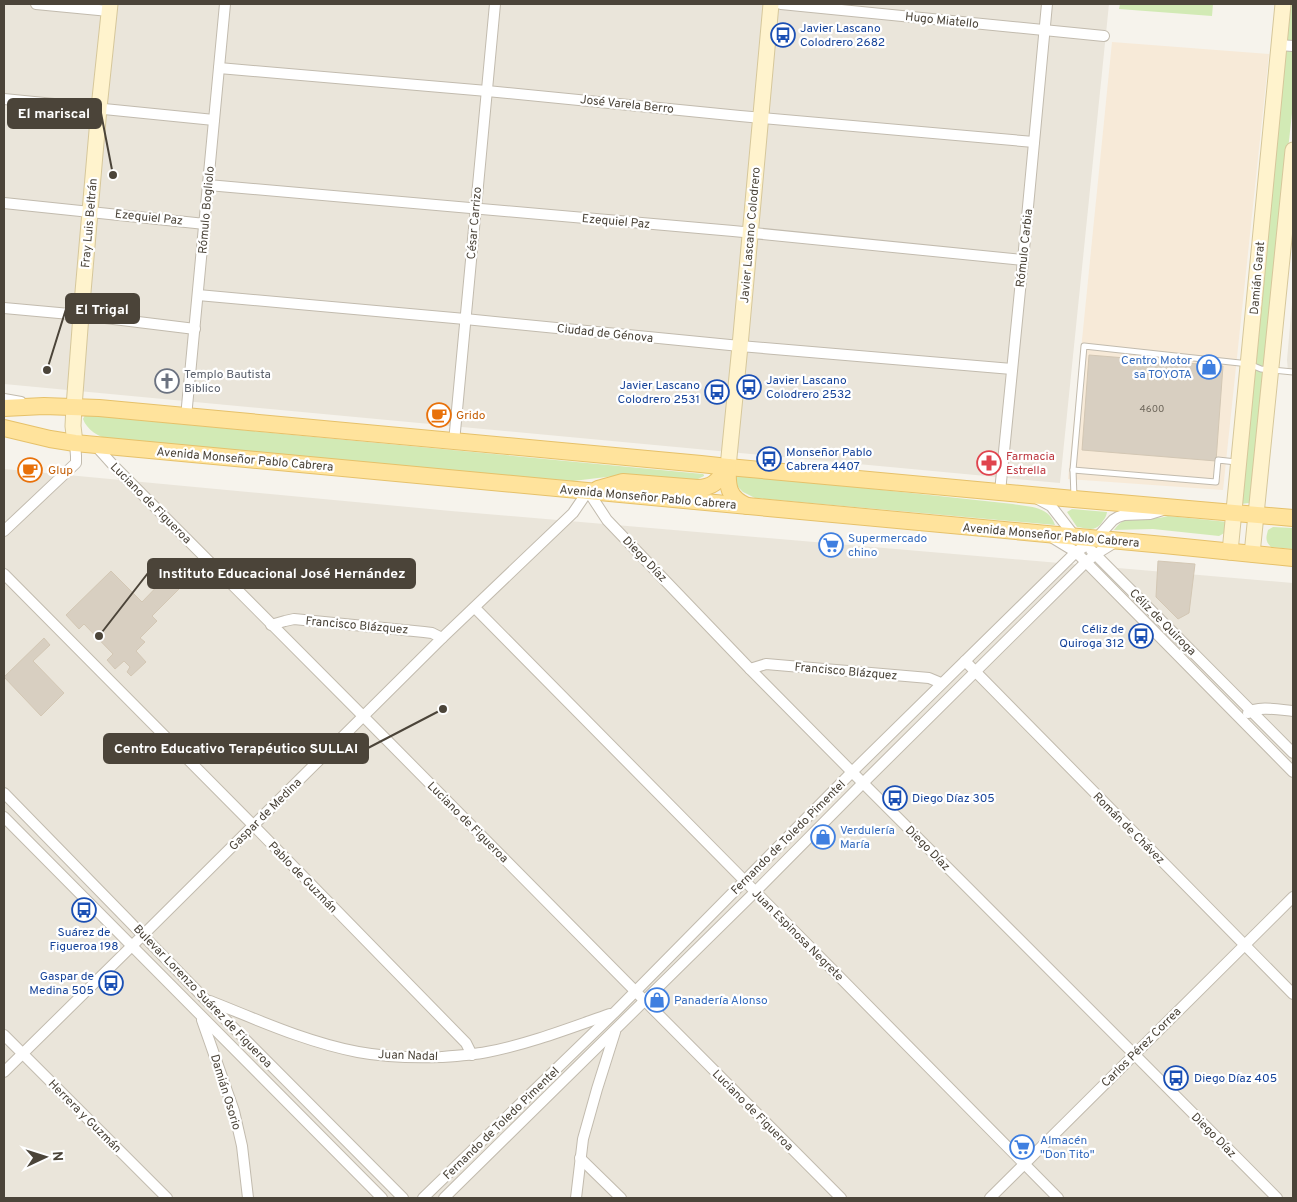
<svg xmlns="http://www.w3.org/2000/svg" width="1297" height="1202" viewBox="0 0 1297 1202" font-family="Overpass,sans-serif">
	<rect width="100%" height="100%" fill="#f6f3ec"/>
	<!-- residential -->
	<g fill="#eae5da">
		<path d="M4,4H1109L1060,483L4,384Z"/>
		<path d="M1293,291V372H1288L1287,360Z"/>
		<path d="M4,469L451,511L1293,583V1198H4Z"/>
	</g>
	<!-- commercial -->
	<path fill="#f7ead8" d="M1112,42L1269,54L1223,490L1068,479Z"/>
	<!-- green -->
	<g fill="#d2eab5">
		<path d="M1120,4H1213L1212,16L1119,9Z"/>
		<path d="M1287,4H1293V104L1250,499L1249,503L1241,504Z"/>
		<path d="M85,415L703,474L704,475V476L694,481L623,475L573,481L109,440C98,436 87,430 83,419Z"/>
		<path d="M735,474L1013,504C1029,507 1049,506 1055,525L755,498L743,492L736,485Z"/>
		<path d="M1072,509L1107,512C1106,518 1104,519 1101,524C1094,532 1087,528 1077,527L1067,512Z"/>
		<path d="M1168,516L1228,522L1226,532L1219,536L1153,529L1114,530C1126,513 1137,519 1155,518C1159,518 1164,517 1168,516Z"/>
		<path d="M1273,527L1293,528V549L1271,547C1265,541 1266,538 1268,530Z"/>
	</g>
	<!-- building -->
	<g fill="#d8cfc1" stroke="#d3c7b4">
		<path d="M1089,355L1223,366L1216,461L1082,450Z"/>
		<path d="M1158,561L1195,564L1189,613L1178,619L1156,597Z"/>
		<path d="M111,571L142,602L169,574L175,580L183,573L189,579L152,616L157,621L140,638L145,642L136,651L146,662L131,676L127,672L130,667L124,661L115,669L107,660L113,654L84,624L79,629L66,615Z"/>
		<path d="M44,638L50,645L33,661L64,693L41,716L4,677Z"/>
	</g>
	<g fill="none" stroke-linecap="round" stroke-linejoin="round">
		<!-- service casing -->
		<g stroke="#c2bbae" stroke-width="7">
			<g id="service">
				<path d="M1073,470L1084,346L1249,364L1261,369L1293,372"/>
				<path d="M1074,497L1073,470L1216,482L1218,460L1236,462"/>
			</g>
		</g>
		<!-- minor casing -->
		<g stroke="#c2bbae" stroke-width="12">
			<g id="minor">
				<path d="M36,4L109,11"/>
				<path d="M781,4L1104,36"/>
				<path d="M1279,45L1293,46"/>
				<path d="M219,68L487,91L740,116L1034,142"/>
				<path d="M4,99L214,120"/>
				<path d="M208,185L733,231L1023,260"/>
				<path d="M4,203L205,224"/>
				<path d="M198,295L465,319L740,346L1012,369"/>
				<path d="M4,308L81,315L195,329"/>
				<path d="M4,399L21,402"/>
				<path d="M186,417L225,4"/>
				<path d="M454,442L495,4"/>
				<path d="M95,445L113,465L363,716L645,1001L841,1198"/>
				<path d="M1000,492L1023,260L1047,4"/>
				<path d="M1038,499L1051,506L1076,538"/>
				<path d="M4,531L76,463V456L75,443"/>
				<path d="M1053,538L1076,552L1293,772"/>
				<path d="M1091,550L1293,753"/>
				<path d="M4,574L253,825L466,1043L472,1055"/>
				<path d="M475,608L1058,1198"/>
				<path d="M271,625L285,621L294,619L424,632L432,633L442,638"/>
				<path d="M965,661L1293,994"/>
				<path d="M750,669L766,664L929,678L941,683"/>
				<path d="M1248,713C1257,705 1281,710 1293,711"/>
				<path d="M4,793L205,999L403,1198"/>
				<path d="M4,817L382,1198"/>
				<path d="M210,1001C258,1020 306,1042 358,1052C385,1057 413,1058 441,1057C456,1056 472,1055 487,1052C529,1044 570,1028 610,1014"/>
				<path d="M202,1020L234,1111L242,1146L248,1198"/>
				<path d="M4,1035L167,1198"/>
				<path d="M4,1072L143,935L442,638L573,513L588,491L607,520L750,669L852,772L1134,1054L1277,1198"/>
				<path d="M580,1158L621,1198"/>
				<path d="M423,1198L614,1013L852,772L1076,552L1096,539L1113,520L1118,517L1124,515L1150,514L1163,510"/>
				<path d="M444,1198L756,891L863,783L1086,562L1096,554L1117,541"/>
				<path d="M576,1198L583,1139L597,1089L615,1032"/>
				<path d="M990,1198L1293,897"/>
			</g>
		</g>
		<!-- secondary casing -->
		<g stroke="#d6c79b" stroke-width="17">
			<g id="secondary">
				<path d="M75,443L73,426L74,407L81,315L99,108L110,4"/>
				<path d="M728,467L740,346L771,4"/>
				<path d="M1230,552L1283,4"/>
				<path d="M1252,554L1293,150"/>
			</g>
		</g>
		<!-- primary casing -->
		<g stroke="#e6c16a" stroke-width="18">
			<g id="primary">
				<path d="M4,408L44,406L99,408L701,464L728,467L1074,499L1293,518"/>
				<path d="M4,428L50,439L75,443L1164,545L1293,558"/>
				<path d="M728,467C727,486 728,498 747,506"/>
				<path d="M598,489L623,482L698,488C715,487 718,480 728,467"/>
			</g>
		</g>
		<!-- service -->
		<use href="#service" stroke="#fff" stroke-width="5"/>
		<!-- minor -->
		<use href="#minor" stroke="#fff" stroke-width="10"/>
		<!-- secondary -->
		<use href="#secondary" stroke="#fff3cd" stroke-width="15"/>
		<!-- primary -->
		<use href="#primary" stroke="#ffe39c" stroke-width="16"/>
	</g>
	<!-- icons -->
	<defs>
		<g id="bus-ring" transform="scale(1.25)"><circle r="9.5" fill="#fff" stroke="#1a4fb4" stroke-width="1.5"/><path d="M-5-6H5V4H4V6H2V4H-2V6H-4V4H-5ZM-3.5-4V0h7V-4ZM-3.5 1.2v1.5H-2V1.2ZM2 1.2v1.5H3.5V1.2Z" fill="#1a4fb4"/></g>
		<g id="shop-ring" transform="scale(1.25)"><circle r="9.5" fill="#fff" stroke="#3f7fe0" stroke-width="1.5"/><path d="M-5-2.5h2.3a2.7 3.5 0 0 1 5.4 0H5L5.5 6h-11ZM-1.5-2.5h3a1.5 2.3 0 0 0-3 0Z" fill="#3f7fe0"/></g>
		<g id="church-ring" transform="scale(1.25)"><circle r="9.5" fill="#fff" stroke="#6b7280" stroke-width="1.5"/><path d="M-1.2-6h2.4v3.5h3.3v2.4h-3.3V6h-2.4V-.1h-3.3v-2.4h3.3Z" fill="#6b7280"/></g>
		<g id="cafe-ring" transform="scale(1.25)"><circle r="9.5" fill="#fff" stroke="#e8710a" stroke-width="1.5"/><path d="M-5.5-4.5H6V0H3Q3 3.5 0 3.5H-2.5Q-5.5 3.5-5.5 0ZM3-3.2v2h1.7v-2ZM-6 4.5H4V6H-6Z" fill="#e8710a"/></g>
		<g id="pharmacy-ring" transform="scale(1.25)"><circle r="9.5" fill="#fff" stroke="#e0444e" stroke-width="1.5"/><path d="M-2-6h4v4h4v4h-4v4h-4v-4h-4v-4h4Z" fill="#e0444e"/></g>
		<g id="supermarket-ring" transform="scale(1.25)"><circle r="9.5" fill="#fff" stroke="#3f7fe0" stroke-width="1.5"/><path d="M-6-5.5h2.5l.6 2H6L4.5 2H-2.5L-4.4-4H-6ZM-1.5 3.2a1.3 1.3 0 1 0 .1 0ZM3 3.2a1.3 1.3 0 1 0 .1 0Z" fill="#3f7fe0"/></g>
	</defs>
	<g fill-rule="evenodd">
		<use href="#bus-ring" x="783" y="35"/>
		<use href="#shop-ring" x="1209" y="367"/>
		<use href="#church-ring" x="167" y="381"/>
		<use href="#bus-ring" x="749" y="387"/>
		<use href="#bus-ring" x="717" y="392"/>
		<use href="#cafe-ring" x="439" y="415"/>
		<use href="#bus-ring" x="769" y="459"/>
		<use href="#pharmacy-ring" x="989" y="463"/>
		<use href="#cafe-ring" x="30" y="470"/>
		<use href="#supermarket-ring" x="831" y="545"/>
		<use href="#bus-ring" x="1141" y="636"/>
		<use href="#bus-ring" x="895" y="798"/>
		<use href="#shop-ring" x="823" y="837"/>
		<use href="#bus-ring" x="84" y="910"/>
		<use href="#bus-ring" x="111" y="983"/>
		<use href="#shop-ring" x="657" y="1000"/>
		<use href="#bus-ring" x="1176" y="1078"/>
		<use href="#supermarket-ring" x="1022" y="1147"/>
	</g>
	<g text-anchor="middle" stroke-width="4.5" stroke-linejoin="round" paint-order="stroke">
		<!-- number labels -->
		<g font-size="10" fill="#6e675b">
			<text x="1152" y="412">4600</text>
		</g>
		<!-- street labels -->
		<g font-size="12" fill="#4b4439" stroke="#fff">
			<text transform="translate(942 20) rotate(6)" y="4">Hugo Miatello</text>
			<text transform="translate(627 104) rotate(6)" y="4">José Varela Berro</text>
			<text transform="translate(206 210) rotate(-85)" y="4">Rómulo Bogliolo</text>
			<text transform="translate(149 217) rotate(6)" y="4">Ezequiel Paz</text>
			<text transform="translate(616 221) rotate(5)" y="4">Ezequiel Paz</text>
			<text transform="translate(89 223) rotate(-85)" y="4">Fray Luis Beltrán</text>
			<text transform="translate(474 223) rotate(-85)" y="4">César Carrizo</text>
			<text transform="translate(750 235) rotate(-85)" y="4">Javier Lascano Colodrero</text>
			<text transform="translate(1024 248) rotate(-84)" y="4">Rómulo Carbia</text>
			<text transform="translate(1257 278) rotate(-85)" y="4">Damián Garat</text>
			<text transform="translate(605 333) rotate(6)" y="4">Ciudad de Génova</text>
			<text transform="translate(245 459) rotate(5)" y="4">Avenida Monseñor Pablo Cabrera</text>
			<text transform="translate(648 497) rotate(5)" y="4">Avenida Monseñor Pablo Cabrera</text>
			<text transform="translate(151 503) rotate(45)" y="4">Luciano de Figueroa</text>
			<text transform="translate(1051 535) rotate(5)" y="4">Avenida Monseñor Pablo Cabrera</text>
			<text transform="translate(645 559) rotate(46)" y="4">Diego Díaz</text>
			<text transform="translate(1163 622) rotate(45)" y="4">Céliz de Quiroga</text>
			<text transform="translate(357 625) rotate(5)" y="4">Francisco Blázquez</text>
			<text transform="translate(846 671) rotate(5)" y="4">Francisco Blázquez</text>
			<text transform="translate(265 814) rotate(-45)" y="4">Gaspar de Medina</text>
			<text transform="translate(468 822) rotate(45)" y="4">Luciano de Figueroa</text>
			<text transform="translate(1129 828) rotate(45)" y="4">Román de Chávez</text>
			<text transform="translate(788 837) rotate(-45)" y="4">Fernando de Toledo Pimentel</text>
			<text transform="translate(928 848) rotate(45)" y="4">Diego Díaz</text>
			<text transform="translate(303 877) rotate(46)" y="4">Pablo de Guzmán</text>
			<text transform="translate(798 935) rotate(45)" y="4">Juan Espinosa Negrete</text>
			<text transform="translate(203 996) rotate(46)" y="4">Bulevar Lorenzo Suárez de Figueroa</text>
			<text transform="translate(1141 1047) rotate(-45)" y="4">Carlos Pérez Correa</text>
			<text transform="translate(408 1055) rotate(2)" y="4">Juan Nadal</text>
			<text transform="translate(226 1092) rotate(73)" y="4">Damián Osorio</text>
			<text transform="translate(753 1110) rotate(45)" y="4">Luciano de Figueroa</text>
			<text transform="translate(85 1116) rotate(45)" y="4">Herrera y Guzmán</text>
			<text transform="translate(501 1123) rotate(-44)" y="4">Fernando de Toledo Pimentel</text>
			<text transform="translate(1214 1135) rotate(45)" y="4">Diego Díaz</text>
		</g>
		<!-- transit labels -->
		<g font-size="12" fill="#164399" stroke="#fff" text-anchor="start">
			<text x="800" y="32">Javier Lascano<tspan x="800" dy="14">Colodrero 2682</tspan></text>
			<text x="766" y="384">Javier Lascano<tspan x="766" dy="14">Colodrero 2532</tspan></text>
			<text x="700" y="389" text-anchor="end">Javier Lascano<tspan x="700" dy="14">Colodrero 2531</tspan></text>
			<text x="786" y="456">Monseñor Pablo<tspan x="786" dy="14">Cabrera 4407</tspan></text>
			<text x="1124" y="633" text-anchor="end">Céliz de<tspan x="1124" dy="14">Quiroga 312</tspan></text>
			<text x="912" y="802">Diego Díaz 305</text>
			<text x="84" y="936" text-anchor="middle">Suárez de<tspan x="84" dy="14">Figueroa 198</tspan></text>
			<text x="94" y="980" text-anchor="end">Gaspar de<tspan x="94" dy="14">Medina 505</tspan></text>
			<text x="1194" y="1082">Diego Díaz 405</text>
		</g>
		<!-- shop labels -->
		<g font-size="12" fill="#366cbe" stroke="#fff" text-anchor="start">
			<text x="1192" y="364" text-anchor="end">Centro Motor<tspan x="1192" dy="14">sa TOYOTA</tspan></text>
			<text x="848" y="542">Supermercado<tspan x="848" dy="14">chino</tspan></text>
			<text x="840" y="834">Verdulería<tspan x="840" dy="14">María</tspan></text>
			<text x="674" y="1004">Panadería Alonso</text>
			<text x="1040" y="1144">Almacén<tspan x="1040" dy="14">"Don Tito"</tspan></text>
		</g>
		<!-- worship labels -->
		<g font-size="12" fill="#5b616d" stroke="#fff" text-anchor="start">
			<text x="184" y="378">Templo Bautista<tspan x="184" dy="14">Biblico</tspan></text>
		</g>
		<!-- food labels -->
		<g font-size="12" fill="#c56008" stroke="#fff" text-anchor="start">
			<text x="456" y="419">Grido</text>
			<text x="48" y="474">Glup</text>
		</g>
		<!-- health labels -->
		<g font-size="12" fill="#be3a42" stroke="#fff" text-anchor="start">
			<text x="1006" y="460">Farmacia<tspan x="1006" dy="14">Estrella</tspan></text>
		</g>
	</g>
	<!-- callouts -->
	<path fill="none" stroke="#4b4439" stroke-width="2" d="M113 175L101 113M47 370L66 309M99 636L148 573M443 709L368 748"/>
	<g fill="#4b4439" stroke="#fff" stroke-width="2">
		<circle cx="113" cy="175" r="5"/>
		<circle cx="47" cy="370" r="5"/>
		<circle cx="99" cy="636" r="5"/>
		<circle cx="443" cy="709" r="5"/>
	</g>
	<g fill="#4b4439" stroke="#4b4439" stroke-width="2">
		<rect x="8" y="99" width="93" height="29" rx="5"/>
		<rect x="66" y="294" width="73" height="29" rx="5"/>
		<rect x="148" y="559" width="267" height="29" rx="5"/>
		<rect x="104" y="734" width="264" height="29" rx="5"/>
	</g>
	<g font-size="14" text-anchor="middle" font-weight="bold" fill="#fff">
		<text x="54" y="118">El mariscal</text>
		<text x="102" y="314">El Trigal</text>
		<text x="282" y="578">Instituto Educacional José Hernández</text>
		<text x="236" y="753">Centro Educativo Terapéutico SULLAI</text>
	</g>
	<!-- border -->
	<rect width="1297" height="1202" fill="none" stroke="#4b4439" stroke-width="10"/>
	<!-- north arrow -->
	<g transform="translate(45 1157) rotate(86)" stroke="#ffffff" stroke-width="4" paint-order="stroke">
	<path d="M0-4L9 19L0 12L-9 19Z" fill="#4b4439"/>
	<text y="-8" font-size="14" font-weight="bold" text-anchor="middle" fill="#4b4439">N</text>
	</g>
</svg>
